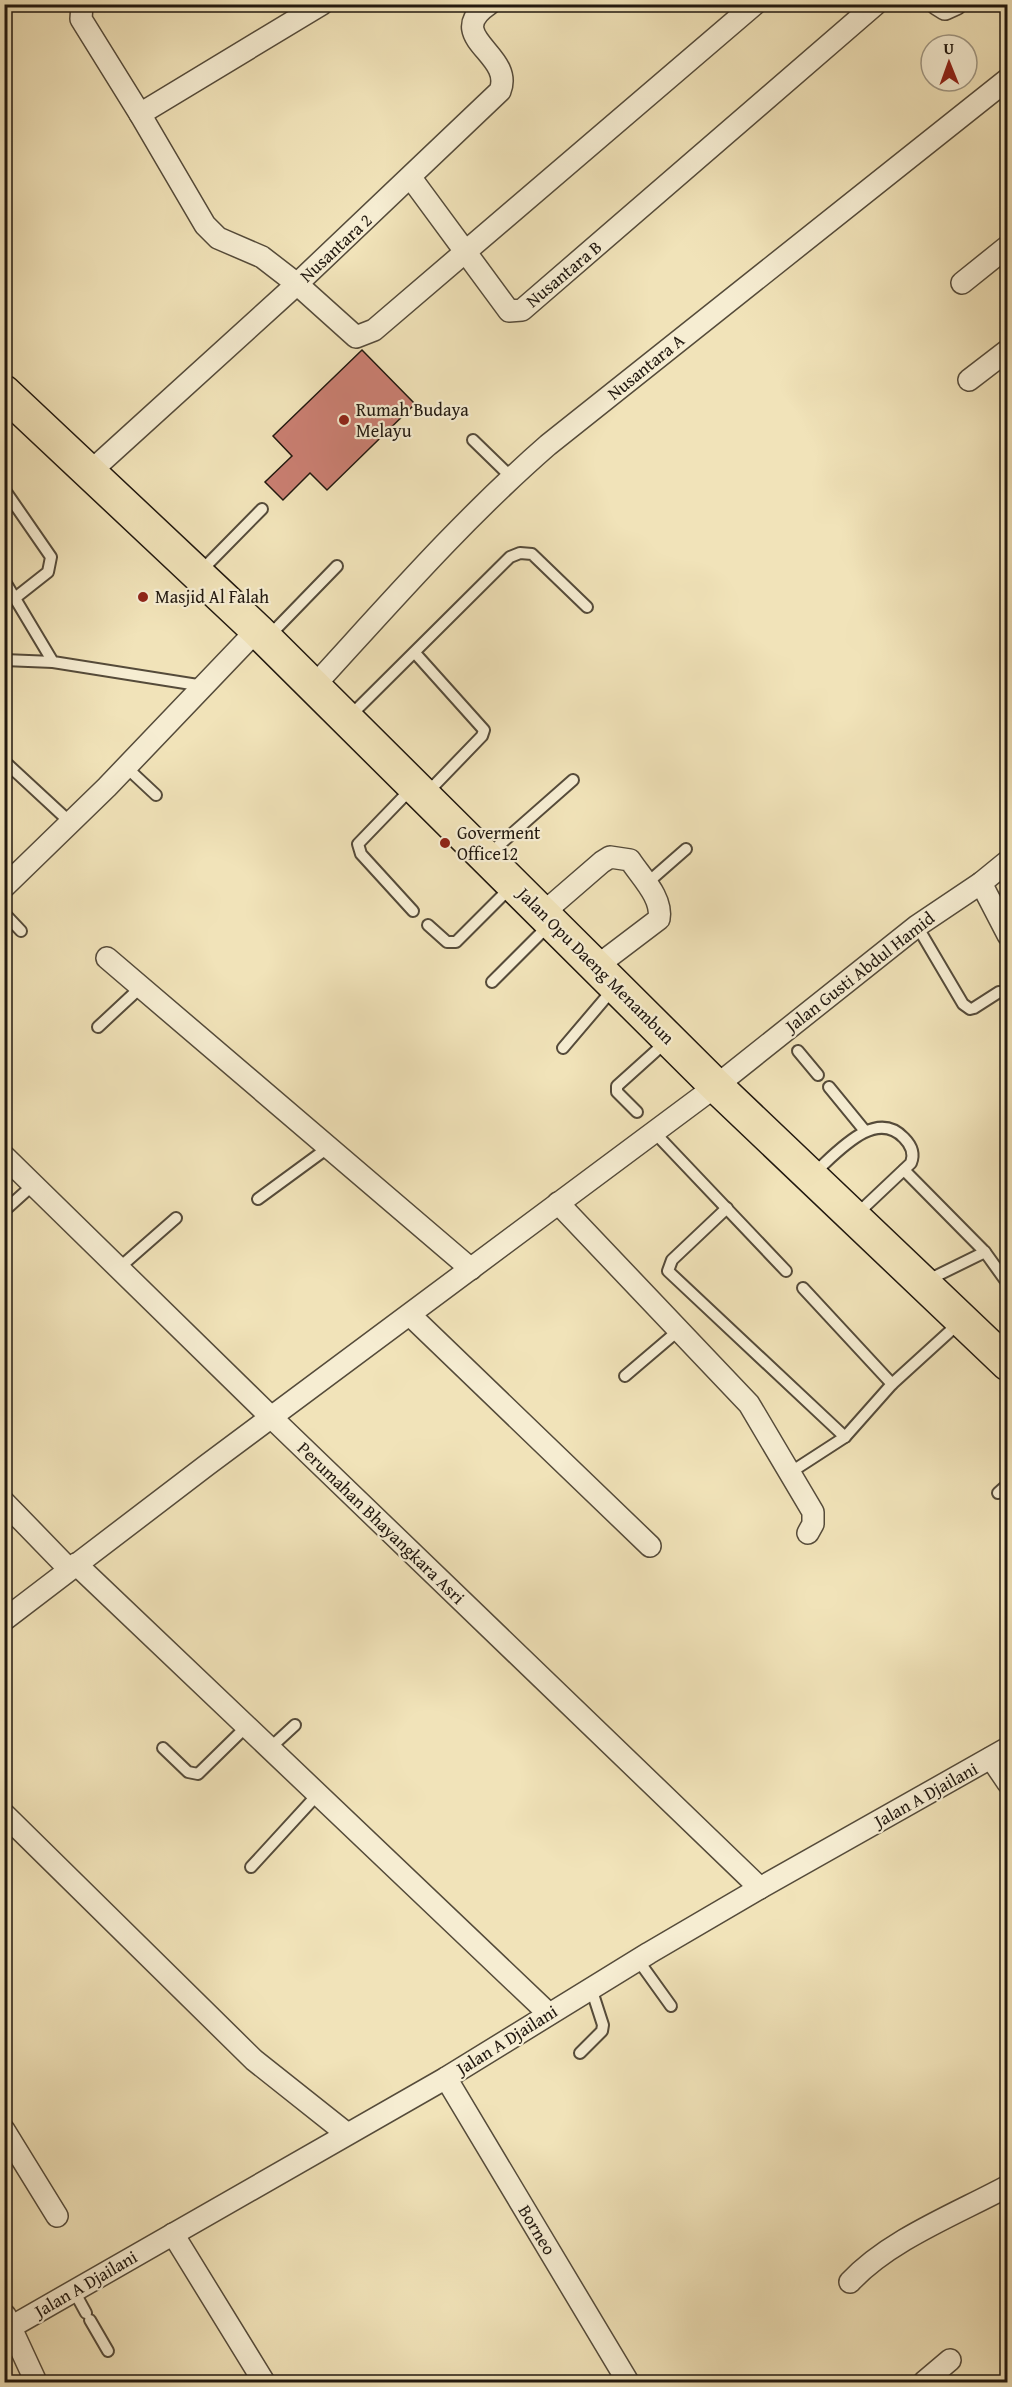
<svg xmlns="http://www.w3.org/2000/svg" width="1012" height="2387" viewBox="0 0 1012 2387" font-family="'Gentium Book Plus',serif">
	<rect width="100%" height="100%" fill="#f1e3b9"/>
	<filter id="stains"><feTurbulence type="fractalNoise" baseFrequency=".00333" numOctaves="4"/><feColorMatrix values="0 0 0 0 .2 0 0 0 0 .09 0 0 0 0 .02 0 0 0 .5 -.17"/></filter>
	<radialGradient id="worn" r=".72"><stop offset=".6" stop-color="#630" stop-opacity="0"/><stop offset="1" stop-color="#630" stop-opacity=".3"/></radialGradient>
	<!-- building -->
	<path fill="#ca7f72" stroke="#21180f" stroke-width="1.5" d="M362,350L415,404L327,490L310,473L283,500L265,482L292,456L273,436Z"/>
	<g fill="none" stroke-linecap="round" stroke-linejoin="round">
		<!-- lane casing -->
		<g stroke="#554b3a" stroke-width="14">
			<g id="lane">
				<path d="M473,440L511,477"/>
				<path d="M4,489L51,557L48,572L15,598"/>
				<path d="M199,573L262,509"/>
				<path d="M4,580L53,662L204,686"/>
				<path d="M269,636L337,566"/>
				<path d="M415,653L484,730L482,736L427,793"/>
				<path d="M4,660L53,662"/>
				<path d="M350,716L510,557L520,553L532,554L587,607"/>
				<path d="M4,761L71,823"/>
				<path d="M126,767L156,795"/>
				<path d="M412,788L358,844L361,854L413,911"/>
				<path d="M489,854L573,780"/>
				<path d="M646,884L686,849"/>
				<path d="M4,913L21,931"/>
				<path d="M428,925L447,942H456L512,886"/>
				<path d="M917,926L963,1004L970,1009L974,1008L999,992"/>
				<path d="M492,982L550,924"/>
				<path d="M98,1027L141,987"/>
				<path d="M563,1048L614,988"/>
				<path d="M798,1051L818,1075"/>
				<path d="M829,1087L865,1131"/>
				<path d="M637,1112L617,1092V1086L667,1041"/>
				<path d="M4,1115V1122"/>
				<path d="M654,1132L786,1271"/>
				<path d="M904,1170L985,1252"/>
				<path d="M814,1173C836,1154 875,1107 904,1138C911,1145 915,1153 911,1163L857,1214"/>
				<path d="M258,1199L329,1147"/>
				<path d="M727,1208L672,1260L668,1271L845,1437"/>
				<path d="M4,1211L34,1184"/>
				<path d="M119,1268L176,1218"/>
				<path d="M926,1281L985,1252L1008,1284"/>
				<path d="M803,1288L892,1384L959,1323"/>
				<path d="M625,1376L679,1330"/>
				<path d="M791,1472L845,1437L892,1384"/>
				<path d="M998,1493L1008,1484"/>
				<path d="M163,1748L188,1772L198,1774L247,1726"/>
				<path d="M270,1748L295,1725"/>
				<path d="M251,1867L318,1794"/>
				<path d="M638,1960L671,2006"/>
				<path d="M580,2053L602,2031L603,2025L591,1988"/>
				<path d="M74,2291L86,2313"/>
				<path d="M90,2320L108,2351"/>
			</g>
		</g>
		<!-- street casing -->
		<g stroke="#554b3a" stroke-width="24">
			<g id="street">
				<path d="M82,4L81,19L140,114"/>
				<path d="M322,4L140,114L205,225L218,238L262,257L297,284L356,337L374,330L755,4"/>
				<path d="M937,4L945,9L956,4"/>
				<path d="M411,178L509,311L522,310L876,4"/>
				<path d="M962,283L1008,246"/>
				<path d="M969,380L1008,350"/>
				<path d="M90,472L297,284L500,91C515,54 441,37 489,4"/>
				<path d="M314,686C390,603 463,519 548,445L1008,79"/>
				<path d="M981,883L1008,935"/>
				<path d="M4,887L107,787L257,630"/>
				<path d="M543,913L602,862L610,857L630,860C641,877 663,898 659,919L597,966"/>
				<path d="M107,958L471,1269"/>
				<path d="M4,1156L272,1418L760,1888"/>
				<path d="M558,1203L749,1404L813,1512V1524L808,1533"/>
				<path d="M410,1315L650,1546"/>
				<path d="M4,1502L69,1569"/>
				<path d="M76,1564L549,2014"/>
				<path d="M4,1620L207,1465L716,1086L917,926L981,883L1008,861"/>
				<path d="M991,1758L1008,1783"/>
				<path d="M4,1814L254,2060L346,2133"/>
				<path d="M446,2078L628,2382"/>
				<path d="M4,2130L57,2216"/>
				<path d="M173,2234L264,2382"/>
				<path d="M850,2282C889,2240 956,2214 1008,2186"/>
				<path d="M5,2315L36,2382"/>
				<path d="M4,2331L446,2078L649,1953L760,1888L1008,1748"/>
				<path d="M924,2382L950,2360"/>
			</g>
		</g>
		<!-- highway casing -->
		<g stroke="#21180f" stroke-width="36">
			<path id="highway" d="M4,392L257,630L716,1086L1008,1364"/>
		</g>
		<!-- lane -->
		<use href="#lane" stroke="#f6edd2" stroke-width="10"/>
		<!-- street -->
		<use href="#street" stroke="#f6edd2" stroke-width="21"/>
		<!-- highway -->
		<use href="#highway" stroke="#f1e3b9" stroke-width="33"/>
	</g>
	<!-- markers -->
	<g fill="#8f2418" stroke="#f6edd2" stroke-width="2">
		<circle cx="344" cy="420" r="6"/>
		<circle cx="143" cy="597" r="6"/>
		<circle cx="445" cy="843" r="6"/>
	</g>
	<g text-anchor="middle" stroke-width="4.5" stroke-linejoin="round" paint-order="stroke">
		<!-- street labels -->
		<g font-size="18" fill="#21180f" stroke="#f6edd2">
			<text transform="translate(336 248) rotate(-43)" y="6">Nusantara 2</text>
			<text transform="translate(564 274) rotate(-40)" y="6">Nusantara B</text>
			<text transform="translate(646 367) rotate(-39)" y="6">Nusantara A</text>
			<text transform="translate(596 966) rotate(45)" y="6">Jalan Opu Daeng Menambun</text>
			<text transform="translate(860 972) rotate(-38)" y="6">Jalan Gusti Abdul Hamid</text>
			<text transform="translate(381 1523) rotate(44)" y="6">Perumahan Bhayangkara Asri</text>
			<text transform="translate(926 1795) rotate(-29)" y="6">Jalan A Djailani</text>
			<text transform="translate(507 2040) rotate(-32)" y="6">Jalan A Djailani</text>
			<text transform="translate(537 2230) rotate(59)" y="6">Borneo</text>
			<text transform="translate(86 2284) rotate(-30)" y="6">Jalan A Djailani</text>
		</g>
		<!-- poi labels -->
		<g font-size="18" fill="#21180f" stroke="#f6edd2" text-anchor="start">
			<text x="356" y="416">Rumah Budaya<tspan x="356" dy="21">Melayu</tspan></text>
			<text x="155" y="603">Masjid Al Falah</text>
			<text x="457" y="839">Goverment<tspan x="457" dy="21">Office12</tspan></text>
		</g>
	</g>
	<!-- margin -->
	<rect width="1012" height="2387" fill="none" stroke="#f1e3b9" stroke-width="24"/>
	<rect x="6" y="6" width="1000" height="2375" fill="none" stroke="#21180f" stroke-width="3"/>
	<rect x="12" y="12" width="988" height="2363" fill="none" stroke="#21180f" stroke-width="1.5"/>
	<!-- north arrow -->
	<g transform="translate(949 63) rotate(359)"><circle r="28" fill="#f6edd2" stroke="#a19884" stroke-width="1.5"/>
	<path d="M0-4.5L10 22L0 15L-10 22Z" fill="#8f2418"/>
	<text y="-9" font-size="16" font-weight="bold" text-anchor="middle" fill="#21180f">U</text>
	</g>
	<rect width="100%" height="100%" filter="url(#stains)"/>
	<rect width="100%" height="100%" fill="url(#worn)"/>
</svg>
